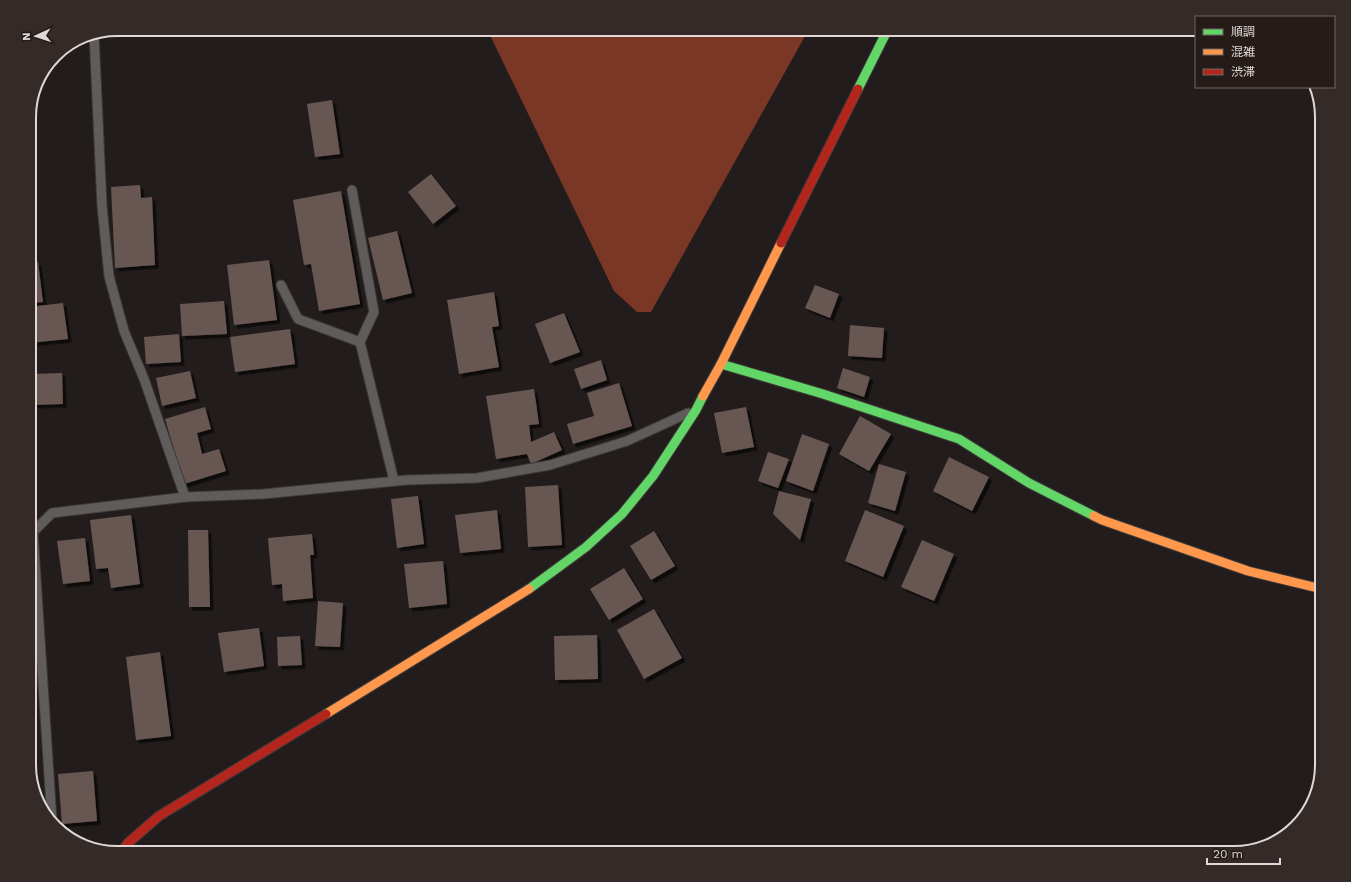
<svg xmlns="http://www.w3.org/2000/svg" width="1351" height="882" viewBox="0 0 1351 882" font-family="'Work Sans','Noto Sans JP',sans-serif">
	<defs>
		<filter id="shadow"><feDropShadow dx="3.5" dy="3.5" stdDeviation="0" flood-color="#0009"/></filter>
	</defs>
	<rect width="100%" height="100%" fill="#221d1c"/>
	<!-- water -->
	<path fill="#7a3725" d="M487,29H809L651,312H637L614,291Z"/>
	<!-- building -->
	<g fill="#685752" filter="url(#shadow)">
		<path d="M332,100L340,154L315,157L307,104Z"/>
		<path d="M431,174L456,206L433,224L408,192Z"/>
		<path d="M140,185L141,198L152,197L155,265L115,268L111,187Z"/>
		<path d="M341,191L360,304L319,311L311,264L304,265L293,200Z"/>
		<path d="M397,231L412,293L383,300L368,238Z"/>
		<path d="M269,260L277,320L234,325L227,265Z"/>
		<path d="M38,262L43,302L29,303V263Z"/>
		<path d="M815,285L839,294L830,318L805,308Z"/>
		<path d="M494,292L499,326L492,327L499,367L459,374L447,300Z"/>
		<path d="M224,301L227,334L182,336L180,304Z"/>
		<path d="M63,303L68,339L29,343V307Z"/>
		<path d="M564,313L580,352L550,363L535,324Z"/>
		<path d="M850,325L884,328L882,358L848,356Z"/>
		<path d="M290,329L295,364L235,372L230,337Z"/>
		<path d="M179,334L181,362L146,364L144,337Z"/>
		<path d="M601,360L607,380L581,389L574,369Z"/>
		<path d="M843,368L870,377L864,397L837,388Z"/>
		<path d="M190,371L196,398L162,406L156,378Z"/>
		<path d="M62,373L63,404L32,405L31,374Z"/>
		<path d="M619,383L632,426L573,444L567,424L594,416L587,393Z"/>
		<path d="M534,389L539,424L529,425L531,442L554,432L562,450L531,464L527,454L496,459L486,396Z"/>
		<path d="M205,407L211,429L197,433L202,454L219,449L226,471L184,484L165,419Z"/>
		<path d="M746,407L754,447L722,453L714,413Z"/>
		<path d="M860,416L891,434L869,471L839,454Z"/>
		<path d="M802,434L829,444L813,491L786,481Z"/>
		<path d="M768,452L789,459L778,488L758,481Z"/>
		<path d="M949,457L989,477L972,511L933,491Z"/>
		<path d="M879,464L906,472L895,511L868,503Z"/>
		<path d="M558,485L562,545L528,547L525,487Z"/>
		<path d="M779,491L811,499L800,540L773,514Z"/>
		<path d="M418,496L424,544L397,548L391,499Z"/>
		<path d="M497,510L501,549L460,553L455,515Z"/>
		<path d="M865,510L904,526L883,577L845,561Z"/>
		<path d="M131,515L140,584L111,588L108,568L96,569L90,520Z"/>
		<path d="M188,530H208L210,607H189Z"/>
		<path d="M654,531L675,566L651,580L630,546Z"/>
		<path d="M312,534L314,555H310L313,598L283,601L282,584L272,585L268,538Z"/>
		<path d="M85,538L90,581L63,584L57,541Z"/>
		<path d="M922,540L954,554L934,601L901,587Z"/>
		<path d="M443,561L447,604L409,608L404,564Z"/>
		<path d="M624,568L643,599L609,620L590,589Z"/>
		<path d="M318,601L343,603L340,647L315,646Z"/>
		<path d="M654,609L682,658L644,679L617,630Z"/>
		<path d="M259,628L264,666L224,672L218,633Z"/>
		<path d="M597,635L598,679L555,680L554,636Z"/>
		<path d="M300,636L302,665L278,666L277,637Z"/>
		<path d="M160,652L171,736L136,740L126,657Z"/>
		<path d="M93,771L97,821L62,824L58,774Z"/>
	</g>
	<g fill="none" stroke-linecap="round" stroke-linejoin="round">
		<!-- lane casing -->
		<g stroke="#3d3a38" stroke-width="11">
			<g id="lane">
				<path d="M94,34L102,206L109,276L124,331L144,379L185,497"/>
				<path d="M352,190L374,312L360,342L394,481"/>
				<path d="M281,285L298,319L360,342"/>
				<path d="M52,821L33,532L52,513L185,497L263,494L407,480L477,478L550,465L627,441L688,413"/>
			</g>
		</g>
		<!-- fast casing -->
		<g stroke="#3d3a38" stroke-width="11">
			<g id="fast">
				<path d="M858,89L888,29"/>
				<path d="M721,364L823,394L959,439L1029,483L1094,516"/>
				<path d="M529,589L586,547L622,514L653,476L696,410L703,396"/>
			</g>
		</g>
		<!-- slow casing -->
		<g stroke="#3d3a38" stroke-width="11">
			<g id="slow">
				<path d="M703,396L721,364L781,243"/>
				<path d="M1094,516L1102,520L1248,571L1322,589"/>
				<path d="M326,714L529,589"/>
			</g>
		</g>
		<!-- jam casing -->
		<g stroke="#3d3a38" stroke-width="11">
			<g id="jam">
				<path d="M781,243L858,89"/>
				<path d="M121,853L128,843L159,816L326,714"/>
			</g>
		</g>
		<!-- lane -->
		<use href="#lane" stroke="#605c5b" stroke-width="9"/>
		<!-- fast -->
		<use href="#fast" stroke="#63d668" stroke-width="9"/>
		<!-- slow -->
		<use href="#slow" stroke="#ff974d" stroke-width="9"/>
		<!-- jam -->
		<use href="#jam" stroke="#b3261e" stroke-width="9"/>
	</g>
	<!-- crop -->
	<path d="M0 0H1351V882H0ZM117 36H1234A81 81 0 0 1 1315 117V765A81 81 0 0 1 1234 846H117A81 81 0 0 1 36 765V117A81 81 0 0 1 117 36Z" fill="#342b28" fill-rule="evenodd"/>
	<path fill="none" stroke="#dfd8d6" stroke-width="2" d="M117 36H1234A81 81 0 0 1 1315 117V765A81 81 0 0 1 1234 846H117A81 81 0 0 1 36 765V117A81 81 0 0 1 117 36Z"/>
	<!-- legend -->
	<rect x="1195" y="16" width="140" height="72" fill="#251c19" stroke="#6f6765"/>
	<rect x="1203" y="29" width="20" height="6" fill="#63d668" stroke="#6f6765"/>
	<text x="1231" y="36" font-size="12" fill="#dfd8d6">順調</text>
	<rect x="1203" y="49" width="20" height="6" fill="#ff974d" stroke="#6f6765"/>
	<text x="1231" y="56" font-size="12" fill="#dfd8d6">混雑</text>
	<rect x="1203" y="69" width="20" height="6" fill="#b3261e" stroke="#6f6765"/>
	<text x="1231" y="76" font-size="12" fill="#dfd8d6">渋滞</text>
	<!-- north arrow -->
	<g transform="translate(36 36) rotate(267)" stroke="#251c19" stroke-width="3" paint-order="stroke">
	<path d="M0-3L7 15L0 10L-7 15Z" fill="#dfd8d6"/>
	<text y="-6" font-size="11" font-weight="bold" text-anchor="middle" fill="#dfd8d6">N</text>
	</g>
	<!-- scale -->
	<path d="M1207 858v6h73v-6" fill="none" stroke="#dfd8d6" stroke-width="2"/>
	<text x="1213" y="858" font-size="12" fill="#dfd8d6" stroke="#251c19" stroke-width="3" paint-order="stroke">20 m</text>
</svg>
